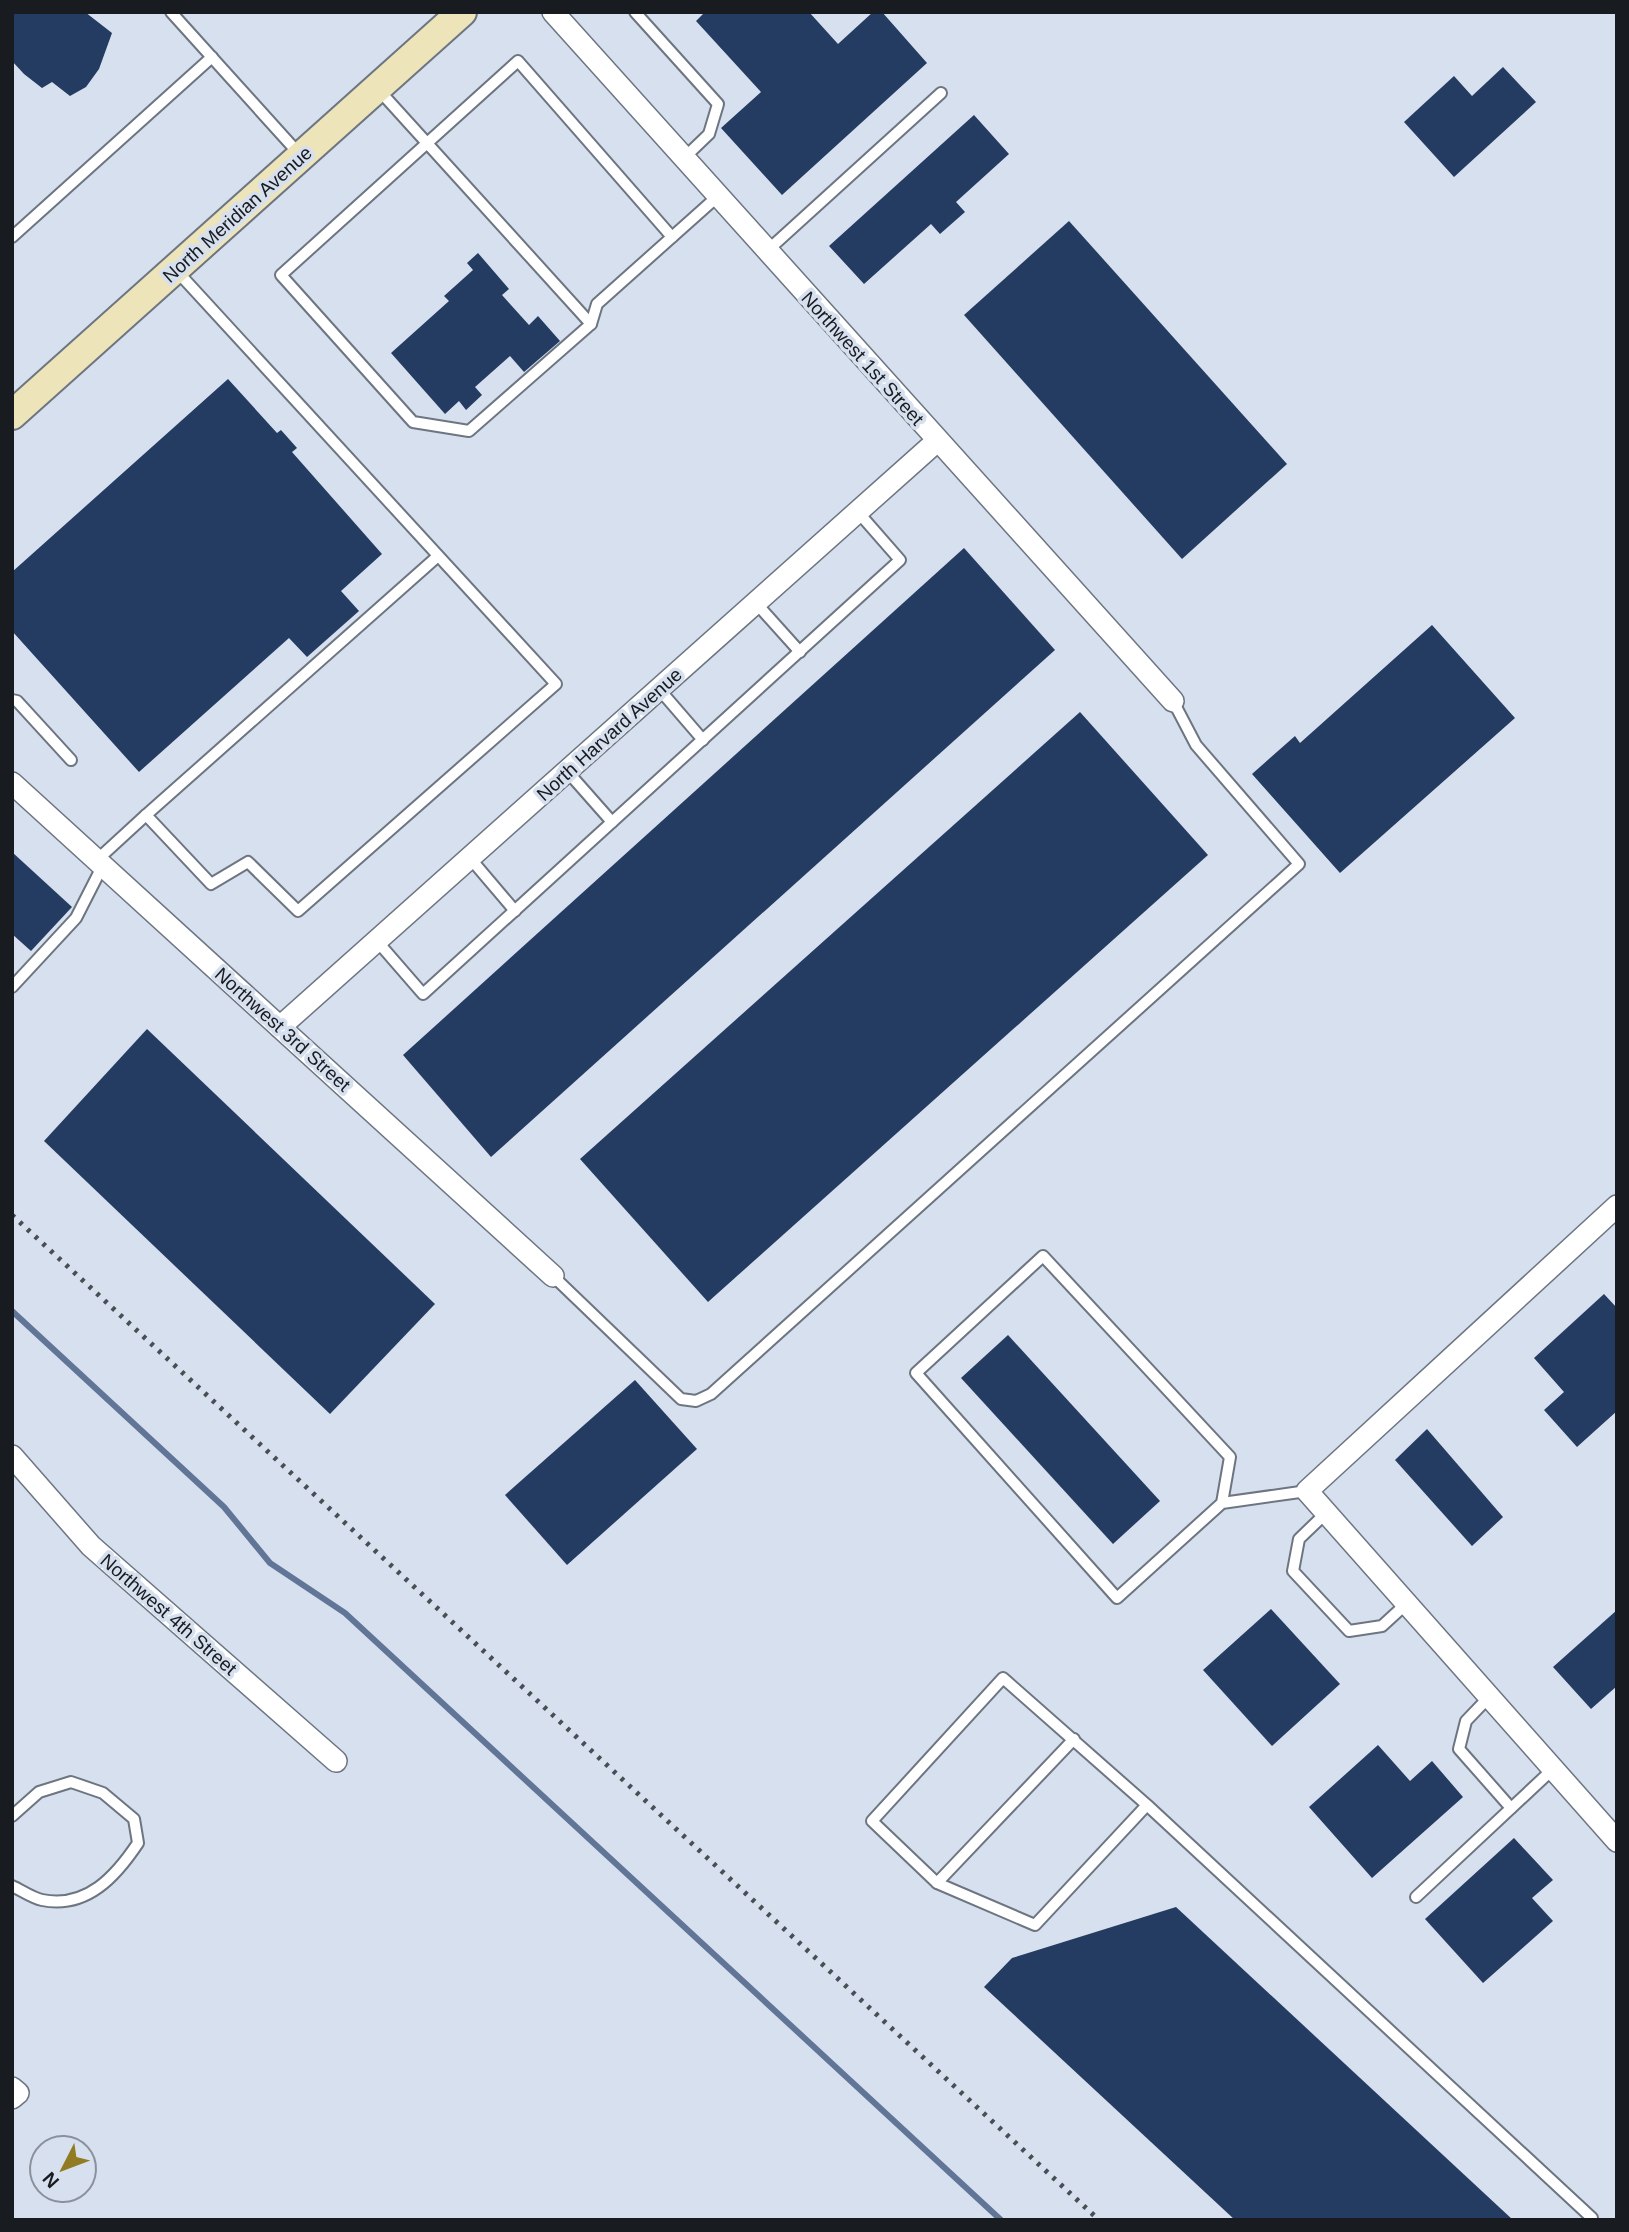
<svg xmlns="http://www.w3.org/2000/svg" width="1629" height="2232" viewBox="0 0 1629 2232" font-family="Arial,sans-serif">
	<rect width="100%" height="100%" fill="#d7e0ee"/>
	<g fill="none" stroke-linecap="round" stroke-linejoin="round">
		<!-- stream -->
		<path stroke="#617597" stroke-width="6" d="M12,1311L224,1507L270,1563L345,1613L1001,2220"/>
	</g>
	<!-- building -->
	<g fill="#243b62">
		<path d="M12,12H85L112,33L99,69L86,87L70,96L52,82L42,88L24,74L12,61Z"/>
		<path d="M705,12H809L838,44L873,12H882L927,63L782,195L721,128L761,92L696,21Z"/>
		<path d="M1503,67L1536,102L1454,177L1404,122L1454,76L1472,96Z"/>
		<path d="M974,115L1009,154L956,202L965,212L940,234L931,224L864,284L829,246Z"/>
		<path d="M1069,221L1287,464L1182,559L964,315Z"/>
		<path d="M478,253L509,289L502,295L529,325L538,316L560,341L524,372L510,356L475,387L482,395L466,410L459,401L445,414L391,353L449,301L444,296L473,270L467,263Z"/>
		<path d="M228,379L277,433L281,430L297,448L292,452L382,554L341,591L359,611L307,657L289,638L139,772L12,631V572Z"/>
		<path d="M964,548L1055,650L491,1157L403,1055Z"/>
		<path d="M1432,625L1515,718L1340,873L1252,774L1295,736L1300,743Z"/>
		<path d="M1080,712L1208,855L708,1302L580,1159Z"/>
		<path d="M12,852L72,907L31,951L12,934Z"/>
		<path d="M147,1029L435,1304L330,1414L44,1141Z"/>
		<path d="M1604,1294L1617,1308V1411L1577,1447L1544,1410L1564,1392L1534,1358Z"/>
		<path d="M1008,1335L1160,1501L1113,1544L961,1378Z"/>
		<path d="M635,1380L697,1449L567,1565L505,1495Z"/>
		<path d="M1427,1429L1503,1517L1472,1546L1395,1460Z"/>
		<path d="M1271,1609L1340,1684L1272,1746L1203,1670Z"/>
		<path d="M1617,1610V1686L1591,1709L1553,1667Z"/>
		<path d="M1378,1745L1410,1781L1432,1761L1463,1797L1372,1878L1309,1807Z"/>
		<path d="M1514,1838L1553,1880L1532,1898L1553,1921L1483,1983L1425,1919Z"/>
		<path d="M1176,1907L1513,2220H1235L984,1987L1012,1958Z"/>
	</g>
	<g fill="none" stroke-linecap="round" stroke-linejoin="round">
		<!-- service casing -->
		<g stroke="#6d7581" stroke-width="14">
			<g id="service">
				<path d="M171,12L301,156"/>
				<path d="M635,12L718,104L709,134L684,158"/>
				<path d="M377,88L591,324L469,431L413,422L281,275L518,61L672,237"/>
				<path d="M12,237L212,57"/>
				<path d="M767,251L941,93"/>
				<path d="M175,269L556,684L298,911L248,862L211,884L146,815L438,556"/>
				<path d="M591,324L597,304L718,196"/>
				<path d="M756,603L800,652"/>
				<path d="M659,689L703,740"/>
				<path d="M12,700L17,701L71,760"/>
				<path d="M567,771L612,822"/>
				<path d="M470,858L515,911"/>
				<path d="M97,860L146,815"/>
				<path d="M377,941L423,994L900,560L858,512"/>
				<path d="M12,987L76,918L103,865"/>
				<path d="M553,1276L681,1399L696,1401L711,1394L1299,864L1196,745L1173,701"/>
				<path d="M1222,1503L1230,1457L1043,1256L916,1373L1117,1598L1222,1503L1307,1491"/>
				<path d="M1326,1513L1299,1539L1293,1571L1349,1631L1382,1626L1406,1604"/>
				<path d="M1489,1697L1466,1721L1459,1749L1511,1808"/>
				<path d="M1147,1805L1035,1925L937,1883L872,1821L1003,1678L1147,1805L1592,2218L1590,2220"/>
				<path d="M12,1816L39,1792L71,1782L103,1793L134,1819L138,1843C116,1876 87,1909 42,1900C32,1898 21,1890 12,1886"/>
				<path d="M937,1883L1074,1739"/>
				<path d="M1416,1897L1553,1769"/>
			</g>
		</g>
		<!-- minor casing -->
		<g stroke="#6d7581" stroke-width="24">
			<g id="minor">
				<path d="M553,12L1173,701"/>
				<path d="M12,783L553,1276"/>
				<path d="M280,1027L937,441"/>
				<path d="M1617,1206L1307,1491L1617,1841"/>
				<path d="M12,1456L91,1546L336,1761"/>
				<path d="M12,2088L18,2093L12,2098"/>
			</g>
		</g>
		<!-- secondary casing -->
		<g stroke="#6d7581" stroke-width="32">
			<path id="secondary" d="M12,415L462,12"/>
		</g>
		<!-- service -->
		<use href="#service" stroke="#fff" stroke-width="10"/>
		<!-- minor -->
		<use href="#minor" stroke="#fff" stroke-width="21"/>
		<!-- secondary -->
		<use href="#secondary" stroke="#ede4b9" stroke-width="28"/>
		<!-- rail -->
		<path stroke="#494e55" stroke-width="5" stroke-dasharray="3.5 7" stroke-linecap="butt" d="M12,1215L1099,2220"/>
	</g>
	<g text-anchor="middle" stroke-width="7" stroke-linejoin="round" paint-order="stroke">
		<!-- street labels -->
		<g font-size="19" fill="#181b20" stroke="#d7e0ee">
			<text transform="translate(237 214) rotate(-42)" y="7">North Meridian Avenue</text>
			<text transform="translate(863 358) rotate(48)" y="7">Northwest 1st Street</text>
			<text transform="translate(609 734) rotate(-42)" y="7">North Harvard Avenue</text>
			<text transform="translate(283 1029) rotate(42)" y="7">Northwest 3rd Street</text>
			<text transform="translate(169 1614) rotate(41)" y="7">Northwest 4th Street</text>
		</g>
	</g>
	<!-- border -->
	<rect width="1629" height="2232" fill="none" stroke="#181b20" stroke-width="28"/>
	<!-- north arrow -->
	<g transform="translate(63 2169) rotate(228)"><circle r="33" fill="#d7e0ee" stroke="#8b919c" stroke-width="2"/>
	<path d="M0-5L12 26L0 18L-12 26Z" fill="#917c23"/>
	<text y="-10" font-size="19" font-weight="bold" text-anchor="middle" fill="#181b20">N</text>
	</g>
</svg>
